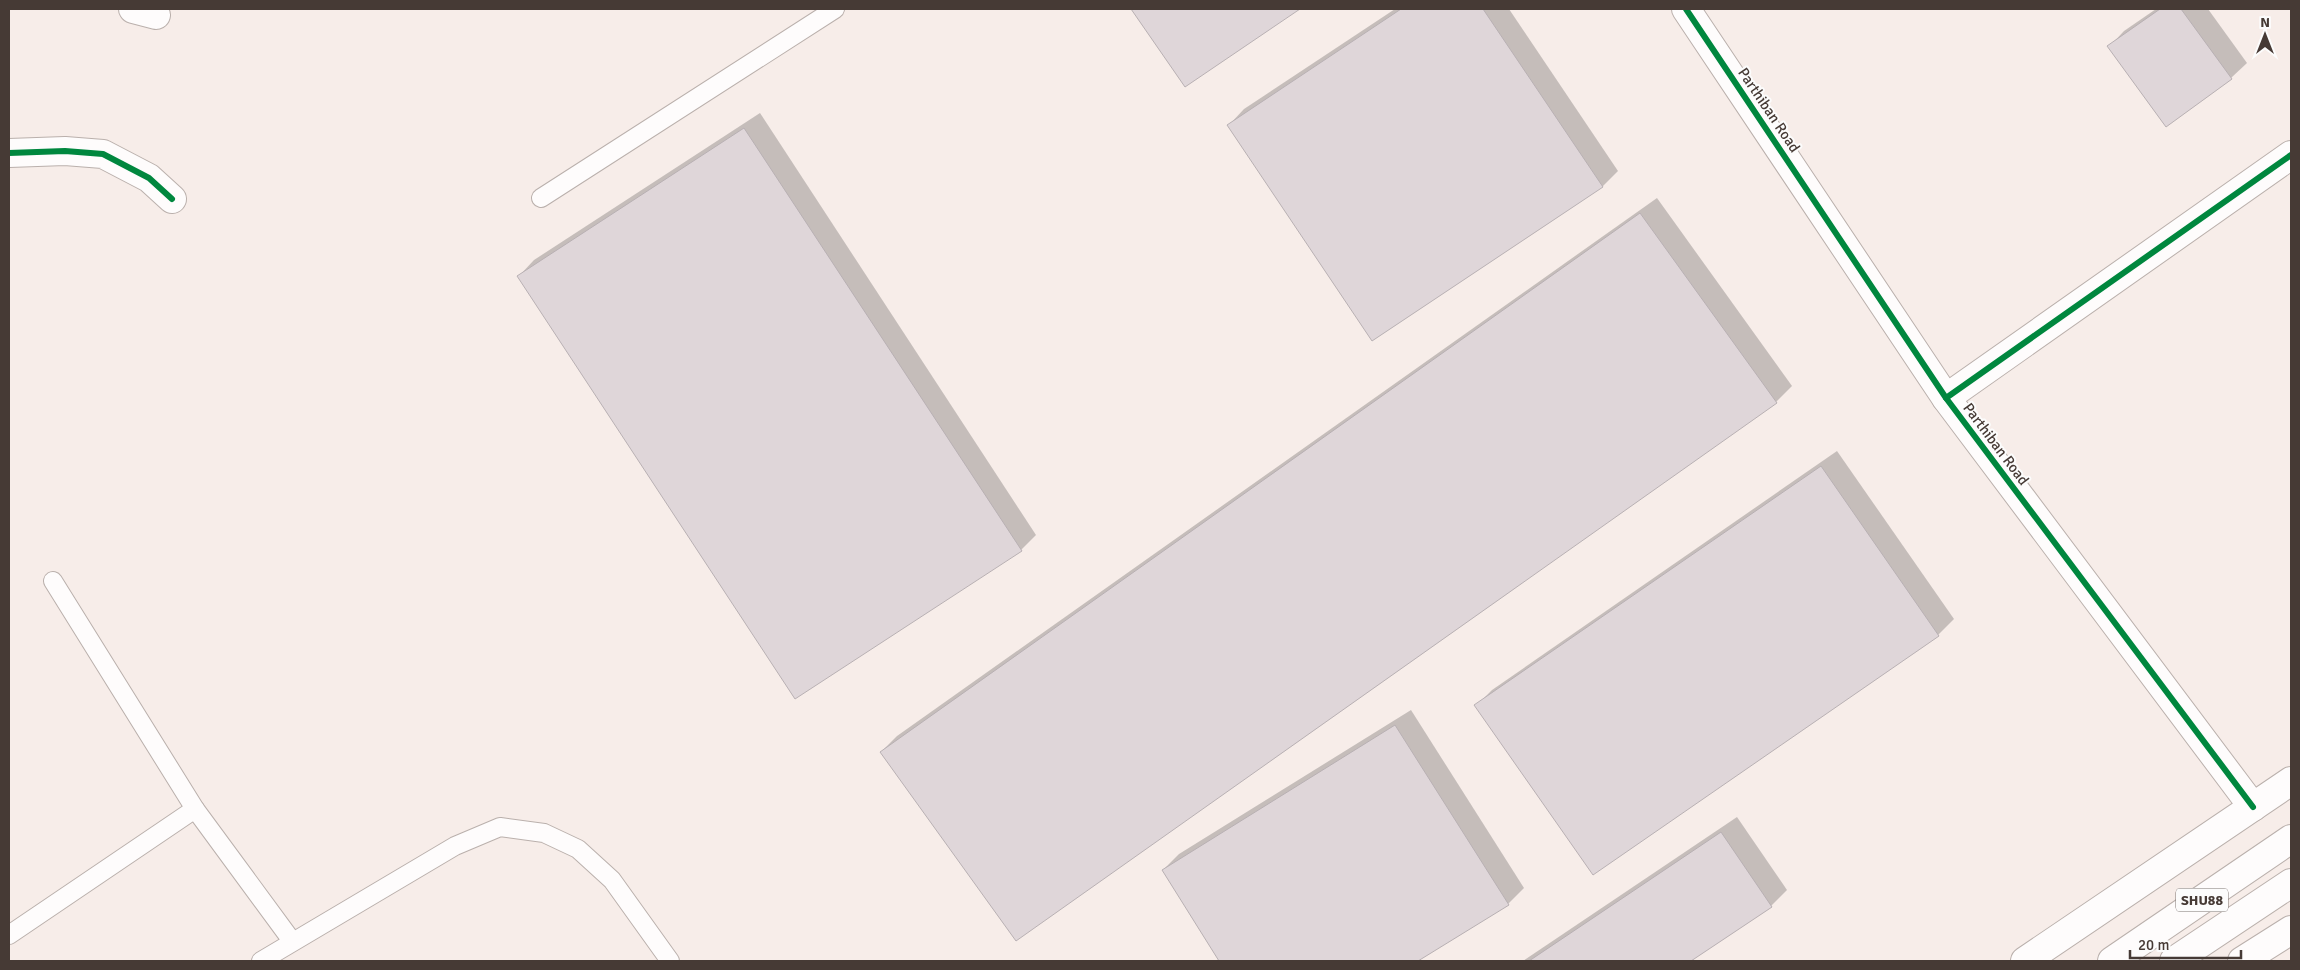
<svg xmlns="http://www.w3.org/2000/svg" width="2300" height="970" viewBox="0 0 2300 970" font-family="Signika,sans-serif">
	<rect width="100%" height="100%" fill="#f7ede9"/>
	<!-- shadow -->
	<g fill="#0003">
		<path d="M1132,9H1298L1185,86Z"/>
		<path d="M1395,9H1509L1618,171L1603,186L1373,340L1229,125L1244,109Z"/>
		<path d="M2156,9H2208L2247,63L2231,78L2109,47L2124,31Z"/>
		<path d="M760,113L1036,535L1021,550L519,276L534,260Z"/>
		<path d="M1657,198L1792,386L1776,402L1016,940L881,752L897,736Z"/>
		<path d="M1837,451L1954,619L1938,635L1593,873L1476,706L1492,690Z"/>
		<path d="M1411,710L1524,888L1508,904L1416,961H1220L1163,870L1179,854Z"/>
		<path d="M1737,817L1787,890L1771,906L1689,961H1523Z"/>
	</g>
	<!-- building -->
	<g fill="#dfd6d9" stroke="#b8b0b3">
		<path d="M1131,9H1300L1185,87Z"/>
		<path d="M1401,9H1483L1603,187L1372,341L1227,125Z"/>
		<path d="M2160,9H2181L2232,79L2166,127L2107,46Z"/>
		<path d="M744,128L1022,551L795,699L517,276Z"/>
		<path d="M1640,213L1777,403L1016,941L880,752Z"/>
		<path d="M1821,466L1939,636L1593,875L1474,705Z"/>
		<path d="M1395,725L1509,905L1418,961H1219L1162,870Z"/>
		<path d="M1721,832L1772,907L1691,961H1529Z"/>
	</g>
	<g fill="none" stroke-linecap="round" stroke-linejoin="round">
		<!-- lane casing -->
		<g stroke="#bab0ac" stroke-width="20">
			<g id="lane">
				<path d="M541,198L835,9"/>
				<path d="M53,581L195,809"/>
				<path d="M9,935L195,809L292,941"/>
				<path d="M261,961L455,846L500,827L544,833L578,849L612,880L670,961"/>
			</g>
		</g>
		<!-- street casing -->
		<g stroke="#bab0ac" stroke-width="30">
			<g id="street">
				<path d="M133,9L156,15"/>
				<path d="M1686,9L1946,398L2253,807"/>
				<path d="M9,153L65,151L103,154L149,178L172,199"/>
				<path d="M1946,398L2291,155"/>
			</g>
		</g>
		<!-- secondary casing -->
		<g stroke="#bab0ac" stroke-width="30">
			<g id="secondary">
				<path d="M2025,961L2291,781"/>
				<path d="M2242,961L2291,930"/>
			</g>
		</g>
		<!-- primary casing -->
		<g stroke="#bab0ac" stroke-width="30">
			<g id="primary">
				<path d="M2112,961L2291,839"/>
				<path d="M2174,961L2291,883"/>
			</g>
		</g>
		<!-- lane -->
		<use href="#lane" stroke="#fefcfc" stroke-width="18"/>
		<!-- street -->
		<use href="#street" stroke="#fefcfc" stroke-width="28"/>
		<!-- secondary -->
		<use href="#secondary" stroke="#fefcfc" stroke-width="28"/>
		<!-- primary -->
		<use href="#primary" stroke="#fefcfc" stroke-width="28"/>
		<!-- cycleway casing -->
		<g stroke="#fcfcfc" stroke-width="9">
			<g id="cycleway">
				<path d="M1686,9L1946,398L2253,807"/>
				<path d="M9,153L65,151L103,154L149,178L172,199"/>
				<path d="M1946,398L2291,155"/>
			</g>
		</g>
		<!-- cycleway -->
		<use href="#cycleway" stroke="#00873e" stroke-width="6"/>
	</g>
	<g text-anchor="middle" stroke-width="4" stroke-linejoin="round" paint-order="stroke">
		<!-- shield labels -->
		<rect fill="#fcfcfc" stroke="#7d7471" stroke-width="1" x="2176" y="888.5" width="52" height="23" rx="4"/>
		<g font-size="14" font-weight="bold" fill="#463a35">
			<text x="2202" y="905">SHU88</text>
		</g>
		<!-- street labels -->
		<g font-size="15" fill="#463a35" stroke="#fcfcfc">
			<text transform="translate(1769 110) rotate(56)" y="5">Parthiban Road</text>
			<text transform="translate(1996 444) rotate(53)" y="5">Parthiban Road</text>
		</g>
	</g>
	<!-- border -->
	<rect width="2300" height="970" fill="none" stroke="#463a35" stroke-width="20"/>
	<!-- north arrow -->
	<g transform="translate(2265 35)" stroke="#fcfcfc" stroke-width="4" paint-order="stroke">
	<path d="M0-4L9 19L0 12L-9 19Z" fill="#463a35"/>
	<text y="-8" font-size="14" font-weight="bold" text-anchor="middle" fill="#463a35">N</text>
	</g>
	<!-- scale -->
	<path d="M2130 950v8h111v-8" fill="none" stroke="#463a35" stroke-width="2.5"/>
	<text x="2138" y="950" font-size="15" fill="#463a35" stroke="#fcfcfc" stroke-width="4" paint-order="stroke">20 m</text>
</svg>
